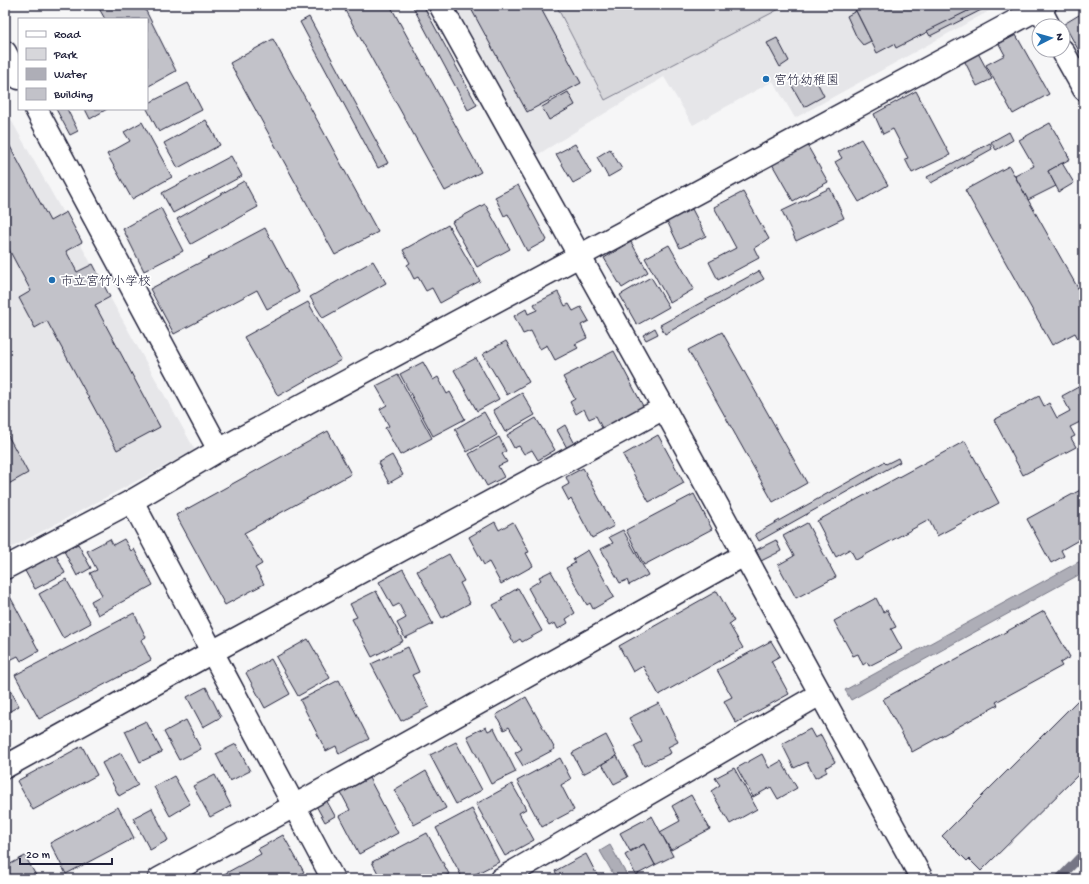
<svg xmlns="http://www.w3.org/2000/svg" width="1089" height="884" viewBox="0 0 1089 884" font-family="'Gochi Hand','Klee One',sans-serif">
	<rect width="100%" height="100%" fill="#f6f6f7"/>
	<filter id="ink" filterUnits="userSpaceOnUse"><feTurbulence type="fractalNoise" baseFrequency=".025" numOctaves="2"/><feDisplacementMap in="SourceGraphic" scale="8" xChannelSelector="R" yChannelSelector="G"/><feConvolveMatrix kernelMatrix="1 2 1 2 8 2 1 2 1" color-interpolation-filters="sRGB"/></filter>
	<g filter="url(#ink)">
		<!-- built -->
		<g fill="#e6e6e9">
			<path d="M454,5H1000L795,118L773,81L693,125L664,77L537,155Z"/>
			<path d="M5,109L195,450L5,551Z"/>
		</g>
		<!-- green -->
		<path fill="#d7d7db" stroke="#7c7c8b" d="M556,5H787L605,100Z"/>
		<!-- water -->
		<g fill="#aeaeb7" stroke="#767685">
			<path d="M1084,559V572L851,700L845,690Z"/>
			<path d="M610,845L629,879H616L600,851Z"/>
		</g>
		<g fill="none" stroke-linecap="round" stroke-linejoin="round">
			<!-- stream -->
			<path stroke="#767685" stroke-width="9" d="M1059,879L1084,853"/>
		</g>
		<!-- building -->
		<g fill="#c2c2c9" stroke="#22223b">
			<path d="M97,5H143L176,71L147,87V19H105Z"/>
			<path d="M342,5H390L481,172L445,191Z"/>
			<path d="M412,5H423L477,105L468,110Z"/>
			<path d="M469,5H539L581,83L527,112Z"/>
			<path d="M853,5H980L896,48L894,44L877,53Z"/>
			<path d="M980,5H991L930,36L927,31Z"/>
			<path d="M856,11L871,41L863,45L857,38L847,16Z"/>
			<path d="M1084,12V60L1064,24Z"/>
			<path d="M309,17L388,163L378,168L300,22Z"/>
			<path d="M1016,35L1049,94L1013,114L986,65L1005,55L999,44Z"/>
			<path d="M777,38L789,61L780,67L767,43Z"/>
			<path d="M273,39L378,232L335,255L230,63Z"/>
			<path d="M978,53L992,79L977,86L964,60Z"/>
			<path d="M813,74L824,96L804,107L792,86Z"/>
			<path d="M188,83L202,110L159,132L147,109V104Z"/>
			<path d="M916,91L950,155L912,173L905,159L908,158L893,129L883,134L874,114Z"/>
			<path d="M568,92L575,105L549,120L542,107Z"/>
			<path d="M56,109H67L78,131L70,135Z"/>
			<path d="M85,109H107L90,119Z"/>
			<path d="M206,120L220,145L178,168L164,143Z"/>
			<path d="M142,122L172,177L132,199L107,154L130,141L124,132Z"/>
			<path d="M1050,123L1070,159L1048,171L1056,186L1028,200L1015,176L1034,166L1019,140Z"/>
			<path d="M1009,132L1013,140L996,150L991,142Z"/>
			<path d="M5,137L50,221L66,212L82,242L66,251L77,272L93,264L110,297L95,305L160,427L117,450L47,321L35,328L19,298L31,291L5,242Z"/>
			<path d="M861,139L888,185L859,202L835,162L842,158L838,152Z"/>
			<path d="M990,143L992,149L931,183L927,177Z"/>
			<path d="M575,144L591,173L573,183L556,154Z"/>
			<path d="M807,145L828,182L793,201L772,164Z"/>
			<path d="M610,149L622,169L608,177L597,157Z"/>
			<path d="M231,156L242,176L173,213L162,193Z"/>
			<path d="M1062,163L1074,183L1059,192L1048,171Z"/>
			<path d="M1009,166L1084,299V340L1080,342L1075,333L1052,345L965,190Z"/>
			<path d="M244,181L258,207L191,244L177,219Z"/>
			<path d="M518,185L547,240L527,251L508,214L504,216L495,197Z"/>
			<path d="M830,188L844,218L796,241L782,211Z"/>
			<path d="M743,192L769,239L754,248L759,258L718,280L709,262L736,248L714,207Z"/>
			<path d="M485,204L510,249L477,267L452,222Z"/>
			<path d="M161,208L183,251L144,271L123,229Z"/>
			<path d="M692,209L706,236L680,248L667,221Z"/>
			<path d="M448,225L480,281L440,303L432,288L426,291L418,277L414,279L407,265L410,263L403,250Z"/>
			<path d="M265,228L299,292L267,309L257,290L174,334L150,289Z"/>
			<path d="M631,242L648,272L622,288L604,258Z"/>
			<path d="M669,245L694,289L670,303L645,258Z"/>
			<path d="M373,261L386,283L323,318L310,297Z"/>
			<path d="M759,271L764,279L665,334L660,325Z"/>
			<path d="M651,277L669,307L637,325L620,295Z"/>
			<path d="M558,292L565,306L569,304L573,311L581,307L589,321L581,325L587,338L575,344L578,348L555,360L547,345L540,349L531,331L523,334L514,316L526,309L528,314L537,310L534,304Z"/>
			<path d="M308,302L341,360L278,396L244,337Z"/>
			<path d="M655,328L658,334L646,340L643,335Z"/>
			<path d="M722,332L807,483L773,502L688,350Z"/>
			<path d="M506,341L529,382L507,395L483,354Z"/>
			<path d="M614,351L644,408L603,430L596,416L589,419L584,409L576,414L570,402L575,399L563,377Z"/>
			<path d="M476,358L499,399L477,411L454,370Z"/>
			<path d="M423,362L433,380L438,377L447,394L450,392L465,419L433,436L400,374Z"/>
			<path d="M398,375L432,438L400,455L385,428L389,426L380,409L387,405L376,386Z"/>
			<path d="M1082,385L1084,389V420L1070,427L1075,436L1071,438L1076,447L1023,475L994,420L1039,396L1044,406L1049,403L1057,418L1070,411L1062,396Z"/>
			<path d="M522,393L535,415L505,432L493,410Z"/>
			<path d="M484,412L497,435L467,452L455,429Z"/>
			<path d="M536,418L555,450L538,460L532,450L524,454L519,446L514,448L507,435Z"/>
			<path d="M565,425L575,444L567,448L557,430Z"/>
			<path d="M5,430L28,473L5,486Z"/>
			<path d="M328,431L351,474L244,533L262,564L255,568L264,584L225,605L176,515Z"/>
			<path d="M658,435L684,483L649,502L623,455Z"/>
			<path d="M499,437L506,451L502,454L507,462L498,466L504,477L487,486L469,454Z"/>
			<path d="M965,441L999,503L937,536L929,520L856,560L850,549L836,557L817,521Z"/>
			<path d="M392,455L403,475L389,483L378,463Z"/>
			<path d="M898,458L900,462L759,541L755,534L884,462L886,464Z"/>
			<path d="M583,468L614,526L592,538L571,499L569,501L562,488L569,484L566,477Z"/>
			<path d="M1084,488V537L1061,550L1064,556L1051,563L1027,519Z"/>
			<path d="M694,494L712,529L644,565L626,530Z"/>
			<path d="M495,522L499,530L513,522L529,552L526,553L533,566L501,584L489,562L484,565L469,537Z"/>
			<path d="M807,523L836,577L796,598L778,565L794,556L783,536Z"/>
			<path d="M623,530L648,575L629,585L627,580L620,583L601,549L613,543L609,537Z"/>
			<path d="M110,539L113,545L124,539L131,551L134,549L153,585L98,615L91,601L102,595L90,573L97,570L87,551Z"/>
			<path d="M776,540L781,551L761,561L756,550Z"/>
			<path d="M78,544L91,568L77,576L64,551Z"/>
			<path d="M588,550L614,597L593,609L590,603L587,605L566,568L575,563L573,559Z"/>
			<path d="M55,553L65,573L35,589L24,569Z"/>
			<path d="M449,554L464,581L460,583L470,603L442,618L417,571Z"/>
			<path d="M403,569L433,624L405,638L397,623L406,618L399,604L393,607L379,582Z"/>
			<path d="M551,571L575,613L566,619L568,623L558,629L555,623L549,626L528,588L541,580L539,577Z"/>
			<path d="M66,579L91,623L63,638L39,594Z"/>
			<path d="M518,588L542,631L522,642L520,639L514,643L493,605L503,600L501,598Z"/>
			<path d="M6,589L39,651L21,661L18,656L6,662L5,661V590Z"/>
			<path d="M376,591L403,641L372,657L352,619L357,617L350,604Z"/>
			<path d="M717,591L734,621L729,624L743,648L659,695L643,666L633,672L619,646Z"/>
			<path d="M876,598L883,612L887,610L896,627L891,629L902,649L869,666L867,662L863,665L858,654L853,656L834,621Z"/>
			<path d="M1044,611L1070,657L1060,663L1062,666L996,702L998,705L912,752L883,699Z"/>
			<path d="M134,613L146,637L141,640L151,660L39,719L15,675Z"/>
			<path d="M308,639L330,678L298,696L276,657Z"/>
			<path d="M771,641L780,656L771,661L789,694L736,723L724,701L732,697L717,670Z"/>
			<path d="M408,647L419,672L412,675L429,707L401,721L371,664Z"/>
			<path d="M271,659L290,694L265,708L246,673Z"/>
			<path d="M5,680L19,706L5,714Z"/>
			<path d="M339,680L369,739L339,754L336,746L326,751L300,700Z"/>
			<path d="M206,687L221,717L203,727L187,697Z"/>
			<path d="M526,697L555,749L523,766L515,753L522,749L509,727L504,730L496,715Z"/>
			<path d="M1081,697L1084,700V769L981,871L969,859L967,861L942,836Z"/>
			<path d="M659,703L678,742L668,747L671,753L644,766L634,746L642,742L629,718Z"/>
			<path d="M186,720L201,749L179,760L164,732Z"/>
			<path d="M146,721L162,752L140,762L125,731Z"/>
			<path d="M486,727L488,731L494,728L516,772L491,784L467,736Z"/>
			<path d="M810,729L815,738L821,735L835,762L825,768L827,772L815,778L807,762L794,768L782,744Z"/>
			<path d="M606,735L617,756L583,774L572,753Z"/>
			<path d="M456,742L482,790L456,804L430,755Z"/>
			<path d="M236,744L250,771L230,781L216,754Z"/>
			<path d="M82,746L97,775L33,810L17,781Z"/>
			<path d="M121,753L138,785L119,796L102,763Z"/>
			<path d="M762,754L769,768L781,761L797,788L778,799L771,787L753,797L737,768Z"/>
			<path d="M617,756L628,777L614,784L602,764Z"/>
			<path d="M560,758L571,779L561,785L574,810L542,827L517,781Z"/>
			<path d="M734,768L757,809L730,824L711,791L720,785L715,778Z"/>
			<path d="M426,771L446,808L414,825L394,790Z"/>
			<path d="M215,775L231,806L210,817L193,786Z"/>
			<path d="M174,776L190,804L170,816L154,787Z"/>
			<path d="M369,778L398,833L359,854L339,816L350,810L341,793Z"/>
			<path d="M512,784L526,809L519,813L534,840L505,856L476,804Z"/>
			<path d="M691,795L710,829L671,850L660,832L680,821L672,806Z"/>
			<path d="M324,796L335,816L325,822L314,802Z"/>
			<path d="M118,807L134,838L66,874L50,843Z"/>
			<path d="M152,808L168,840L150,850L133,818Z"/>
			<path d="M472,809L499,862L466,879H463L436,828Z"/>
			<path d="M652,816L673,856L655,865L644,844L630,851L620,833Z"/>
			<path d="M427,833L449,874L438,879H381L372,862Z"/>
			<path d="M283,835L304,872L298,875L301,879H215L261,854L258,849Z"/>
			<path d="M644,844L655,865L636,875L625,855Z"/>
			<path d="M586,854L598,877L604,874L607,879H559L555,871Z"/>
			<path d="M25,856L38,879H5V867Z"/>
		</g>
		<g fill="none" stroke-linecap="round" stroke-linejoin="round">
			<!-- street casing -->
			<g stroke="#22223b" stroke-width="25">
				<g id="street">
					<path d="M440,5L664,408L922,879"/>
					<path d="M1038,5L1049,26"/>
					<path d="M1062,50L1084,89"/>
					<path d="M5,52L19,78"/>
					<path d="M36,109L219,450"/>
					<path d="M132,501L333,879"/>
					<path d="M5,568L132,501L219,450L1045,5"/>
					<path d="M5,767L212,652L664,408"/>
					<path d="M159,879L294,806L744,555"/>
					<path d="M501,879L820,694"/>
				</g>
			</g>
			<!-- street -->
			<use href="#street" stroke="#fff" stroke-width="22"/>
		</g>
	</g>
	<!-- markers -->
	<g fill="#1f6fb2" stroke="#fff" stroke-width="1.5">
		<circle cx="766" cy="79" r="4"/>
		<circle cx="52" cy="280" r="4"/>
	</g>
	<g text-anchor="middle" stroke-width="3.5" stroke-linejoin="round" paint-order="stroke">
		<!-- poi labels -->
		<g font-size="13" fill="#22223b" stroke="#fff" text-anchor="start">
			<text x="774" y="84">宮竹幼稚園</text>
			<text x="60" y="285">市立宮竹小学校</text>
		</g>
	</g>
	<!-- margin -->
	<rect width="1089" height="884" fill="none" stroke="#fff" stroke-width="20"/>
	<rect x="10" y="10" width="1069" height="864" fill="none" stroke="#22223b" stroke-width="1.5" filter="url(#ink)"/>
	<!-- legend -->
	<rect x="18" y="18" width="130" height="92" fill="#ffffff" stroke="#a7a7b1"/>
	<rect x="26" y="31" width="20" height="6" fill="#ffffff" stroke="#a7a7b1"/>
	<text x="54" y="38" font-size="12" fill="#22223b">Road</text>
	<rect x="26" y="48" width="20" height="12" fill="#d7d7db" stroke="#a7a7b1"/>
	<text x="54" y="58" font-size="12" fill="#22223b">Park</text>
	<rect x="26" y="68" width="20" height="12" fill="#aeaeb7" stroke="#a7a7b1"/>
	<text x="54" y="78" font-size="12" fill="#22223b">Water</text>
	<rect x="26" y="88" width="20" height="12" fill="#c2c2c9" stroke="#a7a7b1"/>
	<text x="54" y="98" font-size="12" fill="#22223b">Building</text>
	<!-- north arrow -->
	<g transform="translate(1051 38) rotate(84)"><circle r="19" fill="#ffffff" stroke="#a7a7b1"/>
	<path d="M0-3L7 15L0 10L-7 15Z" fill="#1f6fb2"/>
	<text y="-6" font-size="11" font-weight="bold" text-anchor="middle" fill="#22223b">N</text>
	</g>
	<!-- scale -->
	<path d="M20 858v6h92v-6" fill="none" stroke="#22223b" stroke-width="2"/>
	<text x="26" y="858" font-size="12" fill="#22223b" stroke="#ffffff" stroke-width="3" paint-order="stroke">20 m</text>
</svg>
